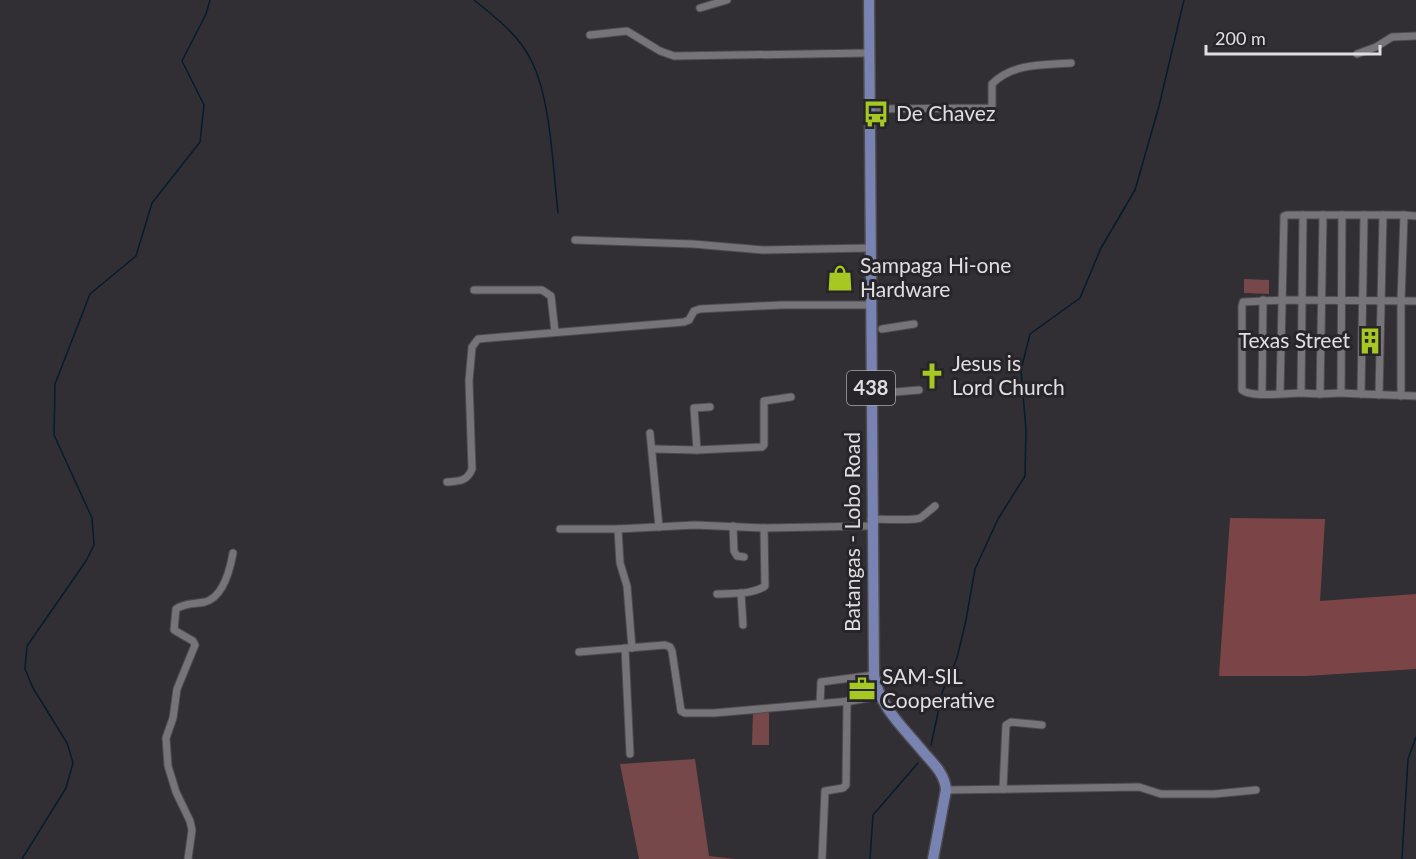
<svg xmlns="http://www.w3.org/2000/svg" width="1416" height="859" viewBox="0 0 1416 859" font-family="Lato,sans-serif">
	<rect width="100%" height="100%" fill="#312f33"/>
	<!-- green -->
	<g fill="#77484a">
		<path d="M1244,279L1269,280V294L1244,293Z"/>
		<path d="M753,711H769V745H752Z"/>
		<path d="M695,759L709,856L735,859H639L620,764Z"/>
	</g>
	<!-- forest -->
	<path fill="#7b4548" d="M1230,518L1325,519L1320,601L1416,594V669L1307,676H1219Z"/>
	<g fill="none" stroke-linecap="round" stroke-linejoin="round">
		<!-- stream -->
		<g stroke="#021d2c" stroke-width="1.5">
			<path d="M474,0C495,17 519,35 531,60C551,98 553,170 558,213"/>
			<path d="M931,745L943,690L957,658L966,620L975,569L998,519L1025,476L1026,430L1021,370L1030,334L1080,298L1101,248L1135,190L1159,106L1184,0"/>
			<path d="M22,859L66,788L73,763L67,743L33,688L25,669L27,646L86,561L94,545L92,518L54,435L55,384L90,294L136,256L152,203L200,142L204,105L182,61L206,14L210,0"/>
			<path d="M870,859L873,815L918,763"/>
			<path d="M1402,859L1408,759L1416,737"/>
		</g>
		<!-- street casing -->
		<g stroke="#4d4b4e" stroke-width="9">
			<g id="street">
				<path d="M700,8L727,0"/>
				<path d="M590,35L627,31L660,51L674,56L869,53"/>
				<path d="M1357,54L1376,47L1392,37L1416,36"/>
				<path d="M869,109L992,108V84C1012,63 1044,65 1071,63"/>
				<path d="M1303,215L1301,393L1320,394L1323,215"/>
				<path d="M1342,215L1341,393L1361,394L1364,215"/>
				<path d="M575,240L693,244L763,250L871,248"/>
				<path d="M474,290H542L551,296L555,332"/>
				<path d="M882,329L914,324"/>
				<path d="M1280,393L1284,216L1287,215H1404"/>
				<path d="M1301,393C1286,393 1252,398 1242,390V306L1243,302L1283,300L1416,301"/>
				<path d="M871,394L919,390"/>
				<path d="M1262,394L1263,300"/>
				<path d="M1320,394L1341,393"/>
				<path d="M1361,394L1416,396"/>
				<path d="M1379,395L1383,215"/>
				<path d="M1401,396V301L1404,215L1416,216"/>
				<path d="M650,433L659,527"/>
				<path d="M653,449L697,450L762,447L764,445V401L791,397"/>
				<path d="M697,450L694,408L710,407"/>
				<path d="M447,482C458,481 467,482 472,469L469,381L472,347L478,339L684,322L689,320L694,311L700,309L781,305H871"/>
				<path d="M871,519C881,519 914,521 920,518C925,515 930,510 935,506"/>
				<path d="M733,526L734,551L737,556L744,557"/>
				<path d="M560,529H618L695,525L764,528L871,526"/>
				<path d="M618,529L620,563L627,586L632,648"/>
				<path d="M741,593L743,625"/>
				<path d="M717,594C732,593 752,595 765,586L764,528"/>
				<path d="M625,648L630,754"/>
				<path d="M579,652L665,645L670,647L672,651L681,711L685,713H714L851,701L879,696"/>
				<path d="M820,703L821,682L874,675"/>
				<path d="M1003,789L1006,725L1011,722L1042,725"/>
				<path d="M946,790L1139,787L1161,794H1214L1256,790"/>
				<path d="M188,859L192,830L190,821L176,792L168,766L166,738L173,718L177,689L195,645L193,641L174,630L176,609C184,603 195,604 205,602C223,597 230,570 233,553"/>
				<path d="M822,859L825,791L843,788L846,785L847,701"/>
			</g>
		</g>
		<!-- primary casing -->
		<g stroke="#4d4b4e" stroke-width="13">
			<path id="primary" d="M869,0L874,675C879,707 905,729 925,754C935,765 945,775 946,790L933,859"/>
		</g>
		<!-- street -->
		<use href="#street" stroke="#767478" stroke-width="7"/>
		<!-- primary -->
		<use href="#primary" stroke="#7883b2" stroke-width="10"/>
	</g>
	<!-- icons -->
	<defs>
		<g id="bus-bare" transform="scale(2.07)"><path d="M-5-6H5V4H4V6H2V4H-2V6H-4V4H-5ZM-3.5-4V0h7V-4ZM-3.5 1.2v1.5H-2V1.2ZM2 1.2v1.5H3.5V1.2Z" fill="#a5c822" stroke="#272529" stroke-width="2.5" paint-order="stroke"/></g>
		<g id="shop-bare" transform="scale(2.07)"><path d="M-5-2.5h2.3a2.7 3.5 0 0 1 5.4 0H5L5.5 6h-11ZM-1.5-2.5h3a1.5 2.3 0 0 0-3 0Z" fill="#a5c822" stroke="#272529" stroke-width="2.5" paint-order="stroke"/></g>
		<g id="building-bare" transform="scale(2.07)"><path d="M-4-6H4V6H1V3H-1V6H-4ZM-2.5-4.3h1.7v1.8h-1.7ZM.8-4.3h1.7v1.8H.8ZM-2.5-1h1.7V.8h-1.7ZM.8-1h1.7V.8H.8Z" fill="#a5c822" stroke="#272529" stroke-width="2.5" paint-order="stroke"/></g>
		<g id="church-bare" transform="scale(2.07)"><path d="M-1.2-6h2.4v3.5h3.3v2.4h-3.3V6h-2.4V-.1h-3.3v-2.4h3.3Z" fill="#a5c822" stroke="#272529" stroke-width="2.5" paint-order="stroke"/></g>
		<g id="office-bare" transform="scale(2.07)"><path d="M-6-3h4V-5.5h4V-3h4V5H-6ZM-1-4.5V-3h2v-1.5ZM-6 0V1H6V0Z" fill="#a5c822" stroke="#272529" stroke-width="2.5" paint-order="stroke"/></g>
	</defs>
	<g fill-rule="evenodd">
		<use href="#bus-bare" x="876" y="114"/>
		<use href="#shop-bare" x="840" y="278"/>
		<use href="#building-bare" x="1370" y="341"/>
		<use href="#church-bare" x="932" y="376"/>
		<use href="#office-bare" x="862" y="689"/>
	</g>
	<g text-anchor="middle" stroke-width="6" stroke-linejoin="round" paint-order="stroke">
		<!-- shield labels -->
		<rect fill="#272529" stroke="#a8a6aa" stroke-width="1.5" x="847" y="371" width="48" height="34" rx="4.5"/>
		<g font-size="20" font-weight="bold" fill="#e0dee1">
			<text x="871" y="395">438</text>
		</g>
		<!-- poi labels -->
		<g font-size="21" fill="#e0dee1" stroke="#272529" text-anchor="start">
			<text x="896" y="121">De Chavez</text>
			<text x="860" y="273">Sampaga Hi-one<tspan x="860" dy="24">Hardware</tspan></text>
			<text x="1350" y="348" text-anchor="end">Texas Street</text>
			<text x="952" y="371">Jesus is<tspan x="952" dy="24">Lord Church</tspan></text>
			<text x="882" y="684">SAM-SIL<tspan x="882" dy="24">Cooperative</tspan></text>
		</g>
		<!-- street labels -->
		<g font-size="21" fill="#e0dee1" stroke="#272529">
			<text transform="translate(853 532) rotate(-90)" y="7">Batangas - Lobo Road</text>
		</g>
	</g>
	<!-- scale -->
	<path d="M1206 45v9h174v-9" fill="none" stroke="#e0dee1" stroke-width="3"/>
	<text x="1215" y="45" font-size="18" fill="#e0dee1" stroke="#272529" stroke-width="4.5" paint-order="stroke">200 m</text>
</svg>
